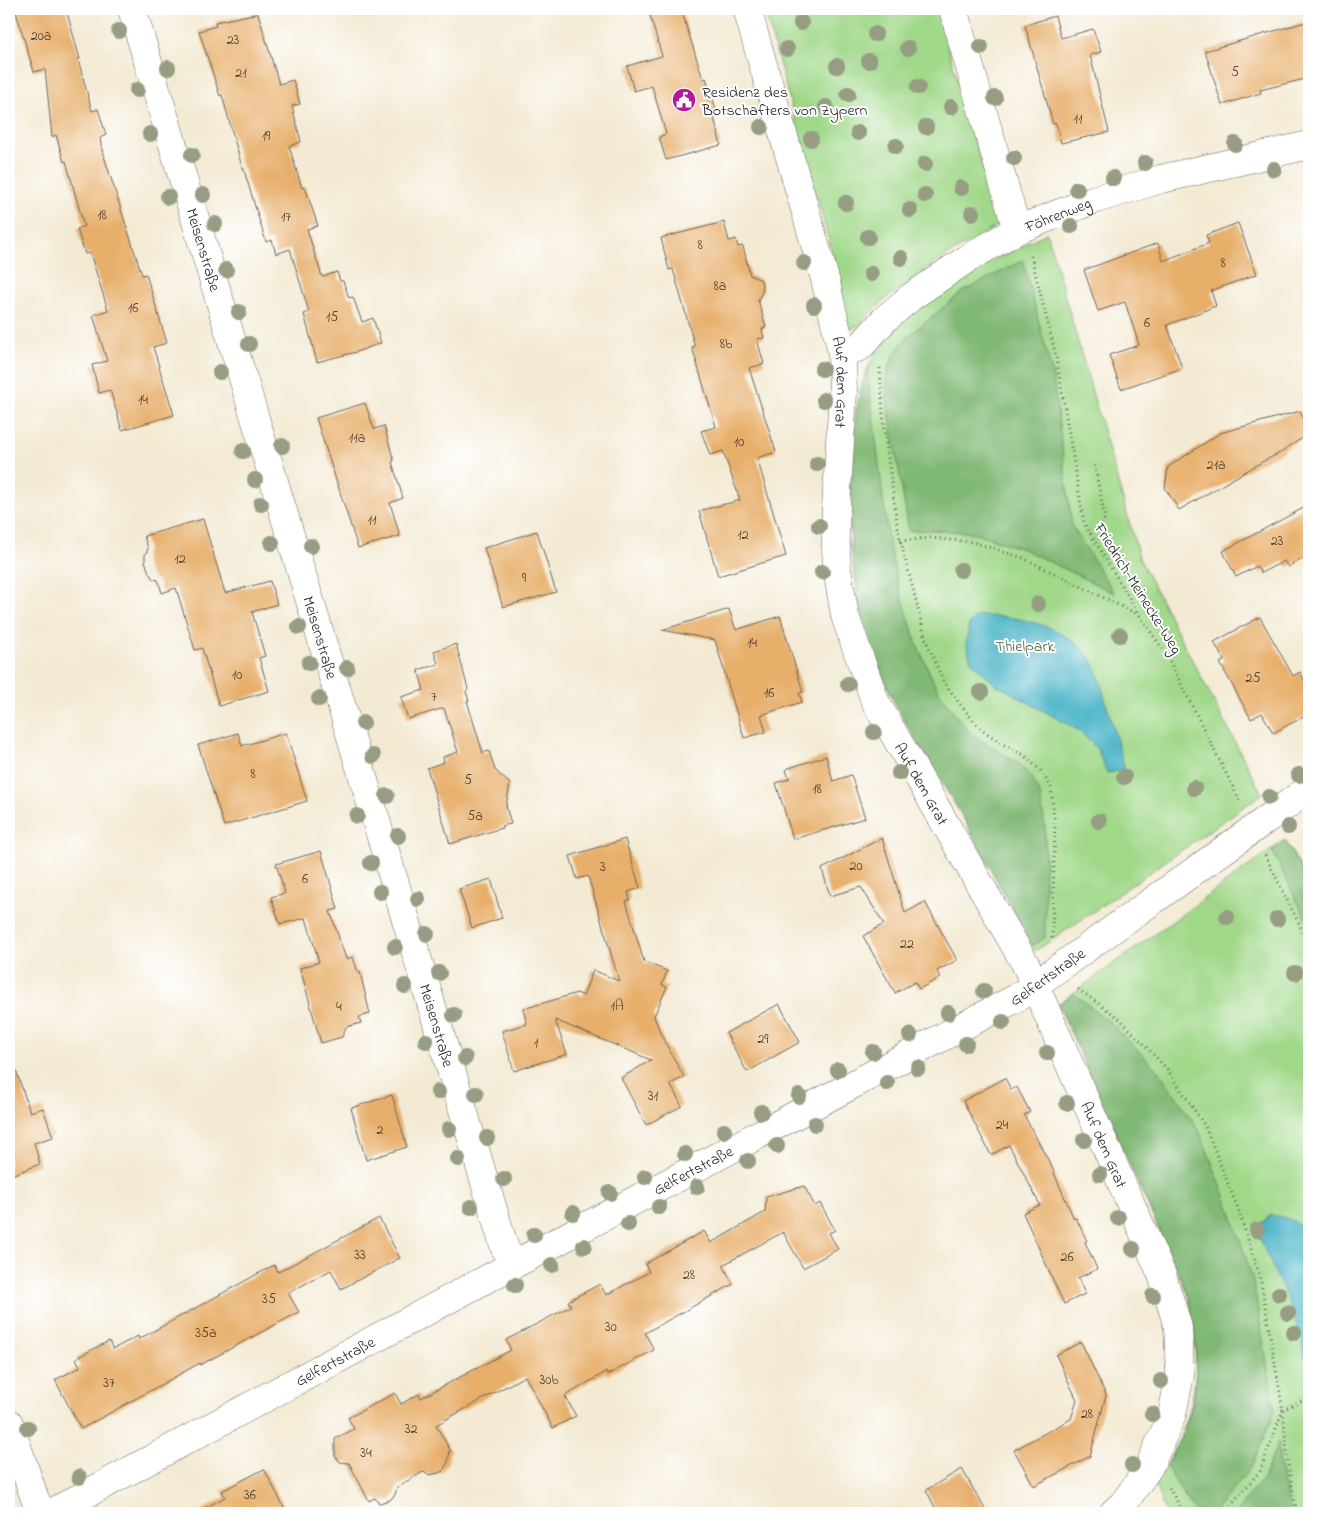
<svg xmlns="http://www.w3.org/2000/svg" width="1318" height="1522" viewBox="0 0 1318 1522" font-family="'Indie Flower',sans-serif">
	<rect width="100%" height="100%" fill="#fff"/>
	<filter id="ink" filterUnits="userSpaceOnUse"><feTurbulence type="fractalNoise" baseFrequency=".02" numOctaves="2"/><feDisplacementMap in="SourceGraphic" scale="10" xChannelSelector="R" yChannelSelector="G"/><feConvolveMatrix kernelMatrix="1 2 1 2 8 2 1 2 1" color-interpolation-filters="sRGB"/></filter>
	<filter id="wash" filterUnits="userSpaceOnUse"><feTurbulence type="fractalNoise" baseFrequency=".0096" numOctaves="4" result="noise"/><feDisplacementMap in="SourceGraphic" scale="20" xChannelSelector="R" yChannelSelector="G"/><feGaussianBlur stdDeviation="1.12" result="paint"/><feColorMatrix in="noise" values="0 0 0 0 0 0 0 0 0 0 0 0 0 0 0 0 0 1.4 0 .05"/><feComposite in="paint" operator="in"/></filter>
	<g filter="url(#wash)">
		<rect width="100%" height="100%" fill="#f3ead3"/>
		<!-- green -->
		<g fill="#a0d889" stroke="#5e7a52">
			<path d="M764,9H937L999,225L940,260L888,297L856,327L851,329L846,325L840,280Z"/>
			<path d="M1047,233L1140,560L1262,794L1058,936L1035,951L964,819L897,708L876,660L859,604L851,549L860,391C865,376 870,359 880,346C916,298 993,259 1047,233Z"/>
			<path d="M1285,840L1309,883V1513H1166L1154,1483C1199,1419 1201,1372 1189,1297L1058,1004Z"/>
		</g>
		<!-- forest -->
		<g fill="#80b875" stroke="#4e6a48">
			<path d="M1023,260L1053,377L1072,526L1114,593L1025,550L976,533L932,530L909,531L886,394L887,374L894,354L906,338L962,292Z"/>
			<path d="M867,369L889,544L896,577L916,642L936,687L959,720L974,736L1018,763L1031,776L1040,794L1045,827V938L1032,946L964,819L897,708L876,660L859,604L851,549L849,502L855,417L860,391Z"/>
			<path d="M1285,840L1309,883V925L1272,850Z"/>
			<path d="M1073,993L1112,1024L1161,1074L1199,1130L1230,1209L1253,1280L1275,1411L1252,1466L1214,1513H1195L1166,1466C1176,1447 1187,1426 1192,1405C1200,1370 1195,1332 1189,1297L1058,1004Z"/>
			<path d="M1278,1442L1280,1466L1291,1513H1235L1264,1477Z"/>
		</g>
		<!-- water -->
		<g fill="#47b2c6" stroke="#326771">
			<path d="M977,616C1017,615 1063,624 1089,657C1099,669 1102,688 1106,703C1113,726 1119,748 1125,770L1107,773L1097,749L1078,730L995,684L971,661L966,643L969,624Z"/>
			<path d="M1271,1215C1295,1219 1300,1221 1309,1244V1365L1305,1357L1301,1338L1289,1303L1260,1239L1261,1224Z"/>
		</g>
		<g id="blocks">
			<!-- building -->
			<g fill="#e7af6b">
				<path d="M15,9H66L80,59H78L92,111L98,109L106,135L100,138L102,150L142,275L146,274L167,343L153,347L174,415L122,430L110,390L99,393L92,365L107,361L93,315L108,310L90,253L85,254L77,229L84,226L66,161L64,162L56,135L52,137L45,69L34,72Z"/>
				<path d="M648,9H681L703,79L706,78L716,109L712,110L721,145L666,160L659,137L666,134L652,86L634,91L627,66L662,56Z"/>
				<path d="M258,13L279,84L293,80L300,104L292,106L301,142L289,146L302,188L305,187L318,226L307,229L322,277L337,272L340,281H343L349,298L353,297L362,322L373,318L381,343L356,352L317,362L304,314L309,312L290,249L276,254L272,240L266,242L243,167H242L222,95L220,96L199,31L216,26L215,22Z"/>
				<path d="M1055,16L1061,38L1093,29L1101,52L1090,55L1109,132L1061,143L1056,123L1053,124L1025,25Z"/>
				<path d="M1309,21V78L1260,90L1261,93L1222,105L1205,51Z"/>
				<path d="M724,222L729,241L736,239L738,247L743,246L750,275L761,280L763,290L758,300L766,327L762,329L764,338L757,339L764,364L749,368L776,452L757,458L786,556L718,576L699,511L740,500L723,451L710,455L701,431L716,427L692,347H695L673,269L669,270L661,238Z"/>
				<path d="M1238,223L1257,274L1211,291L1216,306L1167,325L1182,368L1121,389L1109,355L1139,345L1125,302L1098,311L1084,270L1158,243L1163,261L1209,243L1206,235Z"/>
				<path d="M365,403L374,429L384,426L394,461L392,462L403,498L390,503L400,536L358,548L316,418Z"/>
				<path d="M1300,411L1309,434L1285,449L1284,451L1262,462L1179,510L1165,488L1168,467L1220,433Z"/>
				<path d="M1309,505V555L1288,567L1284,561L1261,573L1257,566L1236,577L1223,551Z"/>
				<path d="M203,519L225,593L270,581L277,604L252,612L265,656L259,658L269,691L219,706L202,648L195,650L176,588L162,593L158,580L153,579L149,573L145,561V555L148,549L144,536Z"/>
				<path d="M537,531L556,592L503,607L484,548Z"/>
				<path d="M729,609L736,630L780,616L803,692L799,693L802,702L761,715L766,732L744,738L715,640L662,630Z"/>
				<path d="M1260,617L1293,676L1300,672L1309,689V714L1273,733L1262,713L1251,719L1220,663L1224,661L1214,642Z"/>
				<path d="M456,644L468,689L466,692L469,701H467L483,753L489,751L495,770L510,784L506,806L511,824L501,826L502,828L450,844L427,768L444,762L443,757L458,752L444,708L408,719L401,697L424,690L418,670L438,664L434,651Z"/>
				<path d="M238,733L242,746L286,733L307,801L224,826L198,745Z"/>
				<path d="M826,756L833,781L851,775L865,818L793,839L776,783L789,779L786,769Z"/>
				<path d="M882,838L905,913L925,902L957,960L937,971L940,978L919,989L915,982L895,993L863,936L884,924L861,887L830,896L822,869Z"/>
				<path d="M625,839L640,888L628,892L630,900L626,901L644,962L667,971L662,985L667,987L654,1016L661,1035L684,1077L670,1084L682,1106L646,1125L621,1078L651,1060L555,1020L567,1054L514,1071L502,1031L527,1024L523,1009L577,993L583,996L593,970L619,981L588,876L577,879L570,856Z"/>
				<path d="M321,851L338,909L330,911L346,959L353,957L358,973L360,972L370,1014L359,1017L361,1023L346,1027L342,1037L321,1043L300,968L319,962L306,918L280,924L271,897L285,893L276,864Z"/>
				<path d="M491,879L502,918L472,928L459,889Z"/>
				<path d="M779,1004L800,1042L747,1072L726,1033Z"/>
				<path d="M13,1061L30,1112L43,1108L53,1137L34,1143L40,1164L9,1176V1062Z"/>
				<path d="M1005,1078L1011,1090L1017,1087L1030,1112L1024,1115L1055,1173H1054L1074,1219L1076,1218L1087,1241L1085,1242L1097,1269L1078,1278L1085,1294L1064,1304L1023,1213L1040,1205L1009,1145L991,1155L963,1101Z"/>
				<path d="M392,1095L407,1147L366,1160L351,1108Z"/>
				<path d="M804,1186L815,1206L820,1203L835,1230L829,1233L838,1249L803,1268L783,1232L723,1265L733,1284L645,1333L654,1350L607,1375L606,1372L565,1396L576,1416L553,1428L525,1376L436,1425L450,1450L448,1462L442,1472L430,1475L423,1472L397,1487L395,1495L390,1500L379,1503L375,1498L369,1501L349,1463L340,1462L335,1456V1439L354,1429L348,1418L395,1393L401,1404L419,1394L421,1398L511,1350L506,1340L571,1306L568,1301L600,1284L606,1295L649,1272L645,1264L704,1231L711,1243L765,1212L766,1197Z"/>
				<path d="M379,1218L400,1258L341,1289L331,1270L288,1293L299,1312L200,1365V1363L81,1429L55,1380L80,1367L76,1358L109,1341L113,1349L138,1336L139,1339L274,1265L278,1272Z"/>
				<path d="M1081,1342L1106,1395L1090,1456L1034,1486L1014,1450L1071,1419L1077,1400L1056,1355Z"/>
				<path d="M264,1469L287,1513H196L225,1497L222,1491Z"/>
				<path d="M962,1469L987,1513H938L926,1490Z"/>
			</g>
		</g>
	</g>
	<g filter="url(#ink)">
		<use href="#blocks" fill-opacity="0" stroke="#67645c" stroke-width="1"/>
		<g fill="none" stroke-linecap="round" stroke-linejoin="round">
			<!-- minor casing -->
			<g stroke="#67645c" stroke-width="29">
				<g id="minor">
					<path id="s1" d="M132,9L504,1246L513,1265"/>
					<path id="s2" d="M747,9L825,279L842,353L843,393L835,525L837,569L845,616L875,701L1026,965L1162,1275L1178,1327L1180,1375L1172,1415L1149,1467L1124,1503L1113,1513"/>
					<path d="M953,9L1017,230"/>
					<path id="s3" d="M842,353L860,347L885,319L911,297L970,257L1017,230L1093,200L1161,179L1309,145"/>
					<path d="M9,1423L35,1499L42,1513"/>
					<path id="s4" d="M51,1513L494,1275L1018,997L1309,789"/>
				</g>
			</g>
			<!-- path -->
			<g stroke="#67645c" stroke-width="3" stroke-dasharray="1 4" stroke-linecap="butt">
				<path d="M1031,256L1056,356L1084,523L1140,616L1166,654L1241,803"/>
				<path d="M880,368L884,428L898,530L925,637L943,681L966,712L980,728L1001,743L1024,755L1040,770L1051,787L1055,826L1052,938"/>
				<path d="M1090,534L1099,528L1105,518L1094,463"/>
				<path d="M900,541L930,538L973,542L1023,558L1139,615"/>
				<path d="M1265,855L1309,944"/>
				<path d="M1078,989L1120,1019L1167,1069L1205,1126L1237,1206L1260,1276L1283,1410L1288,1464L1297,1513"/>
				<path d="M1169,1488L1184,1513"/>
				<path d="M1224,1513L1260,1471L1283,1410L1309,1397"/>
			</g>
			<!-- minor -->
			<use href="#minor" stroke="#fff" stroke-width="28"/>
		</g>
		<!-- trees -->
		<g fill="#969d83">
			<circle cx="801" cy="23" r="8"/>
			<circle cx="119" cy="31" r="8"/>
			<circle cx="875" cy="34" r="8"/>
			<circle cx="981" cy="47" r="8"/>
			<circle cx="908" cy="48" r="8"/>
			<circle cx="787" cy="49" r="8"/>
			<circle cx="869" cy="61" r="8"/>
			<circle cx="837" cy="66" r="8"/>
			<circle cx="168" cy="68" r="8"/>
			<circle cx="918" cy="87" r="8"/>
			<circle cx="137" cy="90" r="8"/>
			<circle cx="848" cy="94" r="8"/>
			<circle cx="995" cy="98" r="8"/>
			<circle cx="826" cy="107" r="8"/>
			<circle cx="951" cy="107" r="8"/>
			<circle cx="761" cy="127" r="8"/>
			<circle cx="926" cy="127" r="8"/>
			<circle cx="858" cy="133" r="8"/>
			<circle cx="150" cy="134" r="8"/>
			<circle cx="811" cy="139" r="8"/>
			<circle cx="1235" cy="144" r="8"/>
			<circle cx="896" cy="146" r="8"/>
			<circle cx="192" cy="155" r="8"/>
			<circle cx="1014" cy="158" r="8"/>
			<circle cx="1145" cy="163" r="8"/>
			<circle cx="925" cy="164" r="8"/>
			<circle cx="1274" cy="169" r="8"/>
			<circle cx="1113" cy="178" r="8"/>
			<circle cx="961" cy="188" r="8"/>
			<circle cx="1077" cy="189" r="8"/>
			<circle cx="203" cy="195" r="8"/>
			<circle cx="925" cy="195" r="8"/>
			<circle cx="168" cy="197" r="8"/>
			<circle cx="846" cy="203" r="8"/>
			<circle cx="910" cy="210" r="8"/>
			<circle cx="972" cy="213" r="8"/>
			<circle cx="215" cy="224" r="8"/>
			<circle cx="1071" cy="226" r="8"/>
			<circle cx="868" cy="237" r="8"/>
			<circle cx="901" cy="258" r="8"/>
			<circle cx="804" cy="263" r="8"/>
			<circle cx="226" cy="270" r="8"/>
			<circle cx="871" cy="274" r="8"/>
			<circle cx="814" cy="305" r="8"/>
			<circle cx="239" cy="312" r="8"/>
			<circle cx="249" cy="344" r="8"/>
			<circle cx="822" cy="369" r="8"/>
			<circle cx="220" cy="372" r="8"/>
			<circle cx="824" cy="400" r="8"/>
			<circle cx="282" cy="446" r="8"/>
			<circle cx="243" cy="451" r="8"/>
			<circle cx="817" cy="464" r="8"/>
			<circle cx="255" cy="480" r="8"/>
			<circle cx="261" cy="504" r="8"/>
			<circle cx="819" cy="526" r="8"/>
			<circle cx="272" cy="543" r="8"/>
			<circle cx="311" cy="546" r="8"/>
			<circle cx="961" cy="570" r="8"/>
			<circle cx="822" cy="572" r="8"/>
			<circle cx="1038" cy="604" r="8"/>
			<circle cx="299" cy="627" r="8"/>
			<circle cx="1120" cy="635" r="8"/>
			<circle cx="309" cy="663" r="8"/>
			<circle cx="347" cy="668" r="8"/>
			<circle cx="848" cy="684" r="8"/>
			<circle cx="981" cy="692" r="8"/>
			<circle cx="319" cy="699" r="8"/>
			<circle cx="363" cy="723" r="8"/>
			<circle cx="874" cy="732" r="8"/>
			<circle cx="373" cy="756" r="8"/>
			<circle cx="899" cy="773" r="8"/>
			<circle cx="1299" cy="775" r="8"/>
			<circle cx="1124" cy="777" r="8"/>
			<circle cx="1194" cy="788" r="8"/>
			<circle cx="387" cy="796" r="8"/>
			<circle cx="1269" cy="797" r="8"/>
			<circle cx="357" cy="816" r="8"/>
			<circle cx="1099" cy="821" r="8"/>
			<circle cx="1288" cy="827" r="8"/>
			<circle cx="398" cy="836" r="8"/>
			<circle cx="371" cy="863" r="8"/>
			<circle cx="380" cy="892" r="8"/>
			<circle cx="418" cy="899" r="8"/>
			<circle cx="1227" cy="917" r="8"/>
			<circle cx="1277" cy="919" r="8"/>
			<circle cx="427" cy="934" r="8"/>
			<circle cx="395" cy="947" r="8"/>
			<circle cx="439" cy="973" r="8"/>
			<circle cx="1295" cy="973" r="8"/>
			<circle cx="405" cy="986" r="8"/>
			<circle cx="984" cy="991" r="8"/>
			<circle cx="948" cy="1013" r="8"/>
			<circle cx="454" cy="1015" r="8"/>
			<circle cx="1003" cy="1022" r="8"/>
			<circle cx="910" cy="1035" r="8"/>
			<circle cx="426" cy="1041" r="8"/>
			<circle cx="966" cy="1044" r="8"/>
			<circle cx="873" cy="1052" r="8"/>
			<circle cx="1047" cy="1053" r="8"/>
			<circle cx="465" cy="1058" r="8"/>
			<circle cx="918" cy="1068" r="8"/>
			<circle cx="838" cy="1070" r="8"/>
			<circle cx="887" cy="1083" r="8"/>
			<circle cx="438" cy="1092" r="8"/>
			<circle cx="476" cy="1094" r="8"/>
			<circle cx="799" cy="1096" r="8"/>
			<circle cx="1067" cy="1103" r="8"/>
			<circle cx="761" cy="1112" r="8"/>
			<circle cx="815" cy="1124" r="8"/>
			<circle cx="449" cy="1129" r="8"/>
			<circle cx="724" cy="1131" r="8"/>
			<circle cx="487" cy="1138" r="8"/>
			<circle cx="1084" cy="1140" r="8"/>
			<circle cx="777" cy="1146" r="8"/>
			<circle cx="685" cy="1154" r="8"/>
			<circle cx="458" cy="1159" r="8"/>
			<circle cx="748" cy="1161" r="8"/>
			<circle cx="1100" cy="1174" r="8"/>
			<circle cx="645" cy="1177" r="8"/>
			<circle cx="504" cy="1179" r="8"/>
			<circle cx="697" cy="1187" r="8"/>
			<circle cx="610" cy="1193" r="8"/>
			<circle cx="471" cy="1207" r="8"/>
			<circle cx="659" cy="1207" r="8"/>
			<circle cx="573" cy="1213" r="8"/>
			<circle cx="1118" cy="1218" r="8"/>
			<circle cx="628" cy="1224" r="8"/>
			<circle cx="1257" cy="1230" r="8"/>
			<circle cx="534" cy="1235" r="8"/>
			<circle cx="584" cy="1246" r="8"/>
			<circle cx="1133" cy="1249" r="8"/>
			<circle cx="552" cy="1265" r="8"/>
			<circle cx="515" cy="1285" r="8"/>
			<circle cx="1279" cy="1294" r="8"/>
			<circle cx="1153" cy="1296" r="8"/>
			<circle cx="1288" cy="1313" r="8"/>
			<circle cx="1294" cy="1333" r="8"/>
			<circle cx="1161" cy="1381" r="8"/>
			<circle cx="1152" cy="1414" r="8"/>
			<circle cx="28" cy="1428" r="8"/>
			<circle cx="1132" cy="1465" r="8"/>
			<circle cx="79" cy="1477" r="8"/>
		</g>
	</g>
	<!-- icons -->
	<defs>
		<g id="civic-disc" transform="scale(1.25)"><circle r="9.5" fill="#b5179e" stroke="#fff"/><path d="M-.6-6.5H3V-4.5H.6V-3L4-1V1h2V6H-6V1h2V-1L-.6-3ZM-1.2 2.5V6h2.4V2.5Z" fill="#fff"/></g>
	</defs>
	<g fill-rule="evenodd">
		<use href="#civic-disc" x="684" y="100"/>
	</g>
	<g text-anchor="middle" stroke-width="4" stroke-linejoin="round" paint-order="stroke">
		<!-- number labels -->
		<g font-size="14" fill="#4f4130">
			<text x="41" y="40">20a</text>
			<text x="233" y="44">23</text>
			<text x="1235" y="76">5</text>
			<text x="241" y="77">21</text>
			<text x="1078" y="123">11</text>
			<text x="266" y="140">19</text>
			<text x="102" y="219">18</text>
			<text x="286" y="221">17</text>
			<text x="700" y="249">8</text>
			<text x="1223" y="267">8</text>
			<text x="720" y="290">8a</text>
			<text x="133" y="312">16</text>
			<text x="332" y="321">15</text>
			<text x="1147" y="327">6</text>
			<text x="726" y="348">8b</text>
			<text x="143" y="404">14</text>
			<text x="357" y="442">11a</text>
			<text x="739" y="446">10</text>
			<text x="1216" y="469">21a</text>
			<text x="372" y="524">11</text>
			<text x="743" y="539">12</text>
			<text x="1277" y="545">23</text>
			<text x="180" y="563">12</text>
			<text x="524" y="582">9</text>
			<text x="752" y="647">14</text>
			<text x="237" y="679">10</text>
			<text x="1253" y="682">25</text>
			<text x="769" y="697">16</text>
			<text x="434" y="701">7</text>
			<text x="253" y="778">8</text>
			<text x="468" y="784">5</text>
			<text x="817" y="793">18</text>
			<text x="475" y="820">5a</text>
			<text x="856" y="870">20</text>
			<text x="603" y="871">3</text>
			<text x="305" y="883">6</text>
			<text x="907" y="948">22</text>
			<text x="617" y="1010">1A</text>
			<text x="339" y="1011">4</text>
			<text x="763" y="1043">29</text>
			<text x="536" y="1047">1</text>
			<text x="653" y="1100">31</text>
			<text x="1002" y="1129">24</text>
			<text x="380" y="1134">2</text>
			<text x="360" y="1259">33</text>
			<text x="1067" y="1261">26</text>
			<text x="689" y="1279">28</text>
			<text x="269" y="1303">35</text>
			<text x="611" y="1331">30</text>
			<text x="206" y="1337">35a</text>
			<text x="549" y="1384">30b</text>
			<text x="109" y="1387">37</text>
			<text x="1087" y="1418">28</text>
			<text x="411" y="1433">32</text>
			<text x="366" y="1457">34</text>
			<text x="250" y="1499">36</text>
		</g>
		<!-- poi labels -->
		<g font-size="16" fill="#1c1c1c" stroke="#fff" text-anchor="start">
			<text x="702" y="97">Residenz des<tspan x="702" dy="18">Botschafters von Zypern</tspan></text>
		</g>
		<!-- street labels -->
		<g font-size="16" fill="#1c1c1c" stroke="#fff">
			<text dy="6" stroke="none"><textPath href="#s3" startOffset="260">Föhrenweg</textPath></text>
			<text dy="6" stroke="none"><textPath href="#s1" startOffset="251">Meisenstraße</textPath></text>
			<text dy="6" stroke="none"><textPath href="#s2" startOffset="386">Auf dem Grat</textPath></text>
			<text transform="translate(1139 588) rotate(58)" y="6">Friedrich-Meinecke-Weg</text>
			<text dy="6" stroke="none"><textPath href="#s1" startOffset="656">Meisenstraße</textPath></text>
			<text dy="6" stroke="none"><textPath href="#s2" startOffset="806">Auf dem Grat</textPath></text>
			<text dy="6" stroke="none"><textPath href="#s4" startOffset="1132">Gelfertstraße</textPath></text>
			<text dy="6" stroke="none"><textPath href="#s1" startOffset="1061">Meisenstraße</textPath></text>
			<text dy="6" stroke="none"><textPath href="#s2" startOffset="1211">Auf dem Grat</textPath></text>
			<text dy="6" stroke="none"><textPath href="#s4" startOffset="728">Gelfertstraße</textPath></text>
			<text dy="6" stroke="none"><textPath href="#s4" startOffset="322">Gelfertstraße</textPath></text>
		</g>
		<!-- park labels -->
		<g font-size="16" fill="#4a5e42" stroke="#fff">
			<text x="1025" y="651">Thielpark</text>
		</g>
	</g>
	<!-- margin -->
	<rect width="1318" height="1522" fill="none" stroke="#fff" stroke-width="30"/>
</svg>
